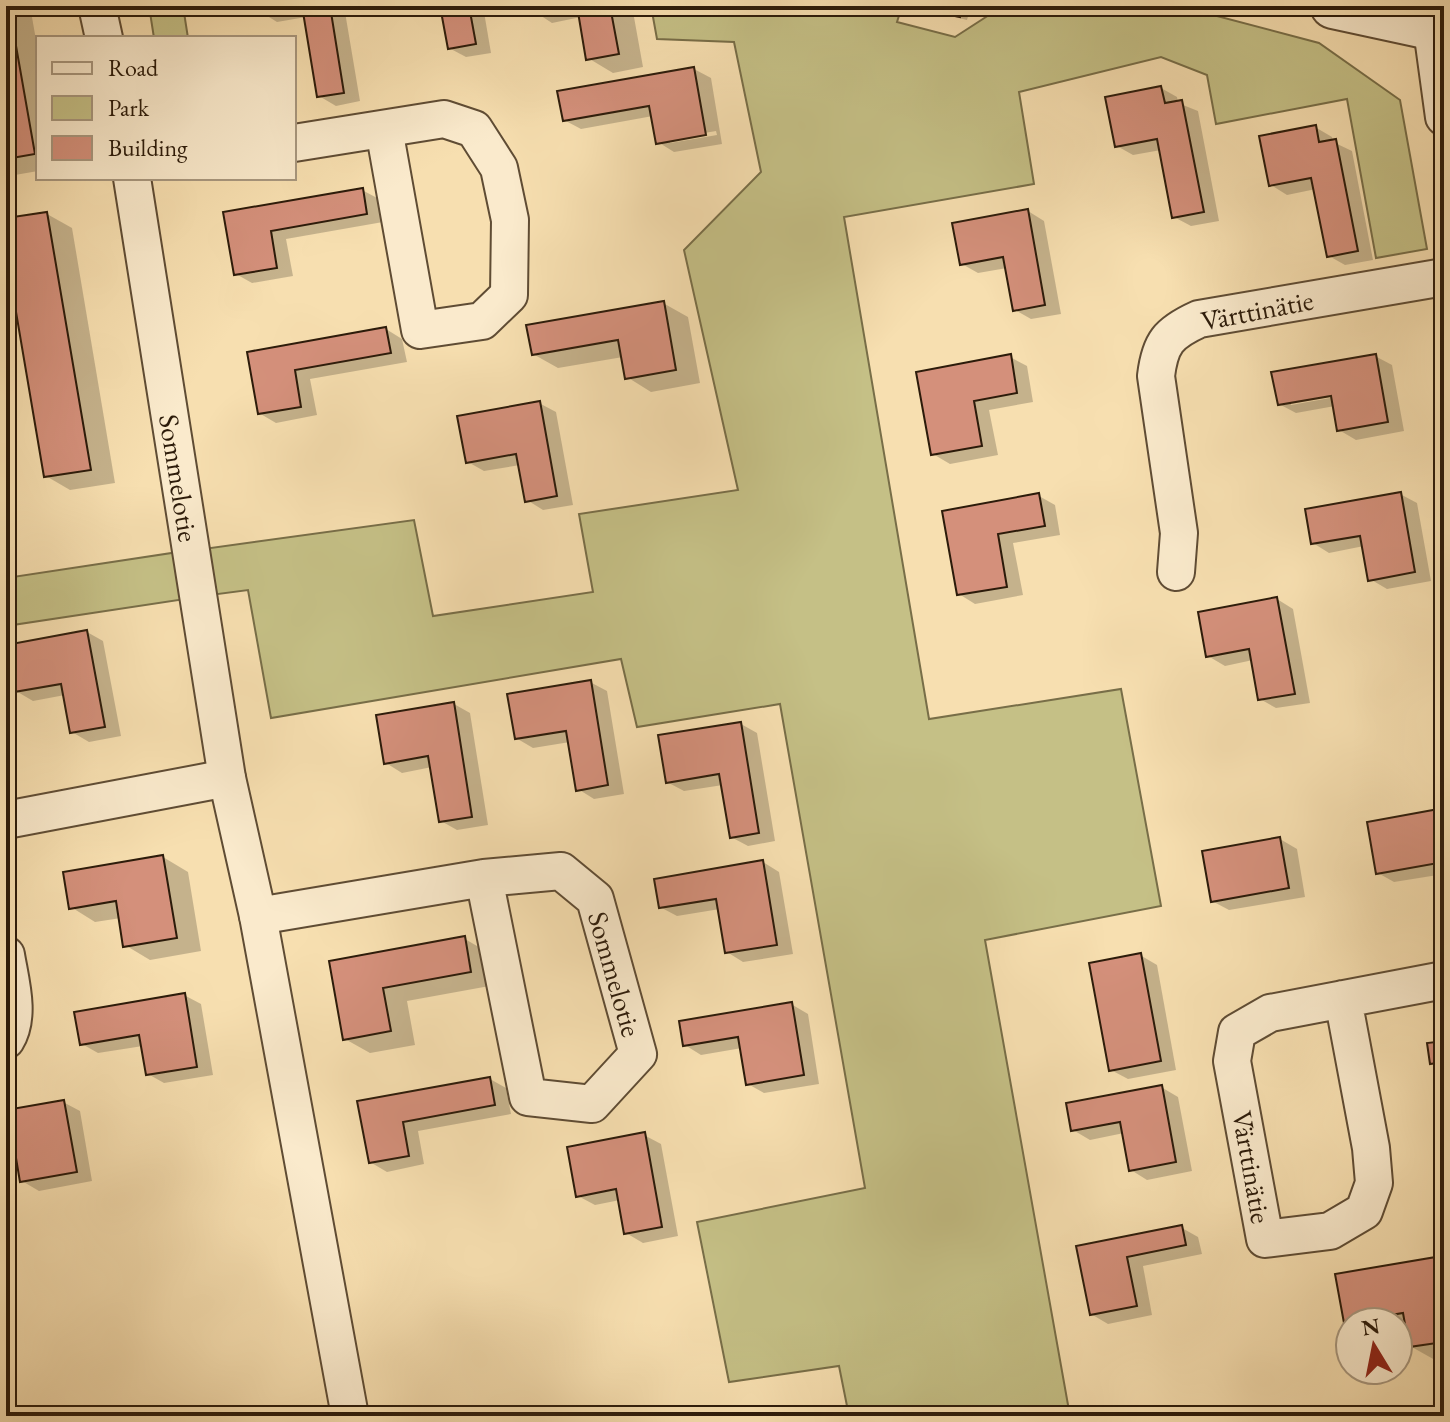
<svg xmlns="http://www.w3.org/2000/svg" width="1450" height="1422" viewBox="0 0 1450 1422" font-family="'EB Garamond',serif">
	<rect width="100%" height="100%" fill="#f7dfb0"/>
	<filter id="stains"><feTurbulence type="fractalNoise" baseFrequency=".0025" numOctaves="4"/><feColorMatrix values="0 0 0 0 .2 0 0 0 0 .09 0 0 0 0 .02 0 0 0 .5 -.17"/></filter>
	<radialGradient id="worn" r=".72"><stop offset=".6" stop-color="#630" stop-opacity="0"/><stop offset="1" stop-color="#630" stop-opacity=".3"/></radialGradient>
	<!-- green -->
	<g fill="#c5c086" stroke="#786e48" stroke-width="2">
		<path d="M149,6H183L188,38H154Z"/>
		<path d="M651,6H902L897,22L955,37L1003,6H1179L1319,43L1400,100L1427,249L1376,258L1347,99L1216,124L1207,75L1161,57L1019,92L1034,184L844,217L929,719L1121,689L1161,906L985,940L1070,1416H849L839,1366L729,1382L697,1222L865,1188L780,704L637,727L621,659L271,718L248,590L203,596L196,550L414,520L433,616L593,592L579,514L738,490L684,250L761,172L734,42L657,39Z"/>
		<path d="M185,551L192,598L6,626V578Z"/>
	</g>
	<!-- shadow -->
	<g fill="#0003" fill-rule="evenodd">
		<path d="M6,6H30L38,51V171L15,175L6,170Z"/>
		<path d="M260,6H344L360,101L336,106L319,96L306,17L277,22L261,12Z"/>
		<path d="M442,6H483L491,53L466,57L449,48Z"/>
		<path d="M526,6H632L643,67L613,73L588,58L581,17L552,23Z"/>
		<path d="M940,6H971L967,20L946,15L938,11Z"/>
		<path d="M694,69L711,78L722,144L674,152L658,142L653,116L581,129L564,120ZM716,131L717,135L670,143V139Z"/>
		<path d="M1161,88L1177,97L1178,103L1198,111L1219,221L1191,226L1174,217L1161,150L1133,155L1117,146Z"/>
		<path d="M1315,127L1332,137L1333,142L1352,151L1373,260L1345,265L1329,256L1316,189L1287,195L1271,185Z"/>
		<path d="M362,190L379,199L383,222L286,239L293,276L252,283L236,274L225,214Z"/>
		<path d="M1028,211L1044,221L1061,314L1031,319L1015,310L1007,268L978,273L962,264Z"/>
		<path d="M47,214L72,228L115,483L70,490L46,476L6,241V220Z"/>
		<path d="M663,303L688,317L700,383L651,392L627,377L623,357L558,368L533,354Z"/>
		<path d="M386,329L402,339L407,362L310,379L317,415L276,423L259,413L249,353Z"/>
		<path d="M1375,356L1392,365L1404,431L1356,440L1339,430L1335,406L1296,413L1279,404ZM1341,392V396L1291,405V401Z"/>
		<path d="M1010,357L1027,366L1033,402L989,410L998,455L950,464L933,454L919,373Z"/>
		<path d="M539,403L556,412L573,505L543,510L527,500L520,465L484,471L468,462Z"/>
		<path d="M1400,494L1417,503L1431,581L1387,589L1370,579L1364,546L1329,553L1313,543Z"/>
		<path d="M1039,496L1055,505L1060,535L1013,543L1023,595L975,604L959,594L944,513Z"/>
		<path d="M1277,599L1293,609L1310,703L1276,708L1260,699L1253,660L1225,666L1208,656Z"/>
		<path d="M87,632L103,641L121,736L89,742L72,732L65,695L33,701L16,691Z"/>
		<path d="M590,682L607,691L624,794L594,799L578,789L570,742L533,748L516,738Z"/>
		<path d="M454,704L470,713L488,825L457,830L441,821L432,767L402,773L386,763Z"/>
		<path d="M741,724L757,733L775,841L748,846L731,837L723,785L684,791L667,782Z"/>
		<path d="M1444,810V874L1394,882L1378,873Z"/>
		<path d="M1280,839L1297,849L1305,897L1229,910L1212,901Z"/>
		<path d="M163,857L188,872L201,951L150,960L125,945L121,918L95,922L71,907Z"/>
		<path d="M763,862L779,872L793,954L743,962L727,952L720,909L677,916L660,907Z"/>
		<path d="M465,939L489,953L495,985L407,1001L415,1045L370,1053L345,1039L331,963Z"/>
		<path d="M1140,955L1157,965L1176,1070L1128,1079L1111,1070Z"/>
		<path d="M184,995L201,1004L213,1075L164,1083L148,1074L143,1046L98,1053L82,1044Z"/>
		<path d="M791,1004L808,1014L819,1084L764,1093L748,1084L742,1048L701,1055L685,1045Z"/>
		<path d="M1444,1043V1069L1432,1062Z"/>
		<path d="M490,1079L506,1088L511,1114L418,1131L424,1164L387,1172L370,1162L359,1102Z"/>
		<path d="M1161,1087L1178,1097L1192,1171L1147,1180L1131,1170L1124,1133L1090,1140L1073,1130Z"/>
		<path d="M63,1102L80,1111L92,1181L39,1191L22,1181L17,1151L6,1153V1112Z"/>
		<path d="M644,1135L661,1144L678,1236L643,1243L626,1233L620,1200L595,1205L578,1196Z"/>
		<path d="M1182,1228L1198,1237L1202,1254L1143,1266L1152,1315L1108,1324L1091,1314L1078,1248Z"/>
		<path d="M1436,1259L1444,1264V1359L1435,1360L1410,1346L1408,1330L1398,1331V1322H1350V1325L1345,1322Z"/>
	</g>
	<!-- building -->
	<g fill="#d4907b" stroke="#2c1b0a" stroke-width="2">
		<path d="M6,6H9L35,154L6,159Z"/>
		<path d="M258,6H330L344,93L317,97L302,6L259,13Z"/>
		<path d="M440,6H469L476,44L448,49Z"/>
		<path d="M577,6H610L619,54L586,60Z"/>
		<path d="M937,6H962L960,17L936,12Z"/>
		<path d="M694,67L706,135L656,144L649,106L563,121L557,91Z"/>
		<path d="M1161,86L1165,103L1182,100L1204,212L1172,218L1157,139L1115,147L1105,97Z"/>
		<path d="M1316,125L1319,142L1336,139L1358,251L1327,257L1311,178L1269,186L1259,136Z"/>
		<path d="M363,188L367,214L271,231L277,268L234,275L223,212Z"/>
		<path d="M1028,209L1045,305L1013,311L1003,257L960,265L952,223Z"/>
		<path d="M47,212L91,470L44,477L6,253V218Z"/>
		<path d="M664,301L676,370L625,379L618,340L532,355L526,325Z"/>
		<path d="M386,327L391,353L295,370L301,407L258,414L247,352Z"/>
		<path d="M1011,354L1017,393L974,401L982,446L931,455L916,372Z"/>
		<path d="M1376,354L1388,422L1337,431L1331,396L1278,405L1271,372Z"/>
		<path d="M540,401L557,496L525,502L516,454L466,463L457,416Z"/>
		<path d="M1401,492L1415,572L1368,581L1360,536L1311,544L1305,509Z"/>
		<path d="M1039,493L1045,526L998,534L1007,587L957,595L942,511Z"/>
		<path d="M1277,597L1295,694L1258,700L1249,649L1206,657L1198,612Z"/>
		<path d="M87,630L105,727L70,733L61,684L14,692L6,645Z"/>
		<path d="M591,680L608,785L576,791L566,731L515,739L507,694Z"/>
		<path d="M454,702L472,817L439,822L428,756L384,764L376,715Z"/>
		<path d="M741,722L759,833L730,838L719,774L666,783L658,735Z"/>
		<path d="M1444,808V862L1376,874L1367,822Z"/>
		<path d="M1280,837L1289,888L1211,902L1202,851Z"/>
		<path d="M163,855L177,938L123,947L116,901L69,909L63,872Z"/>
		<path d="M763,860L777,945L725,953L716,899L659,908L654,879Z"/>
		<path d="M465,936L471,972L383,988L391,1031L343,1040L329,961Z"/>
		<path d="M1141,953L1161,1061L1109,1071L1089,963Z"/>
		<path d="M185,993L197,1067L146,1075L139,1035L80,1045L74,1012Z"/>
		<path d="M792,1002L804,1075L746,1085L738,1037L683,1046L679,1021Z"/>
		<path d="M1444,1041V1062L1430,1064L1427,1043Z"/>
		<path d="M490,1077L495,1105L403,1122L409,1156L369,1163L357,1101Z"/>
		<path d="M1162,1085L1176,1162L1129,1171L1120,1122L1071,1131L1066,1103Z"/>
		<path d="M64,1100L77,1172L20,1182L13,1140L6,1142V1110Z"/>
		<path d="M645,1132L662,1227L624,1234L616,1189L576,1197L567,1147Z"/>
		<path d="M1182,1225L1186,1245L1127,1257L1137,1306L1090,1315L1076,1246Z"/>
		<path d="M1436,1257L1444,1304V1342L1409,1347L1403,1313L1344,1323L1335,1274Z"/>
	</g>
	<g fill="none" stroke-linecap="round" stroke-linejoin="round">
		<!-- minor casing -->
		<g stroke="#5f4c34" stroke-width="40">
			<g id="minor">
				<path d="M97,6L104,38"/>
				<path d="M1432,29L1444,117"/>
				<path d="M294,143L444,119L474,129L499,168L510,220L509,295L482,321L420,330L384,129"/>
				<path d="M132,178L227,778L258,916L350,1416"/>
				<path d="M1176,572L1179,533L1156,376C1160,343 1168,333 1199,319L1444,277"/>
				<path d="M6,820L227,778"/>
				<path d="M258,916L484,878L561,871L595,899L638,1054L592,1104L528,1097L484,878"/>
				<path d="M6,955C10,980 21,1016 6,1040"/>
				<path d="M1343,999L1371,1148L1374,1183L1364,1211L1330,1231L1265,1239L1232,1061L1237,1032L1270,1013L1444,980"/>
			</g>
		</g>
		<!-- tertiary casing -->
		<g stroke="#5f4c34" stroke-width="48">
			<path id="tertiary" d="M1333,6L1444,30"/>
		</g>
		<!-- minor -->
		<use href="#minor" stroke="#faeacc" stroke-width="36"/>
		<!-- tertiary -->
		<use href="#tertiary" stroke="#faeacc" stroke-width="44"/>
	</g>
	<g text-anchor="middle" stroke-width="7" stroke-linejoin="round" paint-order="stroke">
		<!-- street labels -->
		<g font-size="28" fill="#2c1b0a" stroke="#faeacc">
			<text transform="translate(1257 310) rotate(-11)" y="10">Värttinätie</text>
			<text transform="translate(179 478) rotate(81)" y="10">Sommelotie</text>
			<text transform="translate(615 974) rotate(74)" y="10">Sommelotie</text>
			<text transform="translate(1252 1167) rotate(80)" y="10">Värttinätie</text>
		</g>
	</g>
	<!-- margin -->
	<rect width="1450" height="1422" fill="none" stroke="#f7dfb0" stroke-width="32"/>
	<rect x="8" y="8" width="1434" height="1406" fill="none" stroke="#2c1b0a" stroke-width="4"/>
	<rect x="16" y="16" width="1418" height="1390" fill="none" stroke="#2c1b0a" stroke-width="2"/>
	<!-- legend -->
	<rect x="36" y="36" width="260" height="144" fill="#faeacc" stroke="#a8977e" stroke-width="2"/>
	<rect x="52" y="62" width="40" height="12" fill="#faeacc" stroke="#a8977e" stroke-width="2"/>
	<text x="108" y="76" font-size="24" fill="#2c1b0a">Road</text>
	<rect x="52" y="96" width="40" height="24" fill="#c5c086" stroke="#a8977e" stroke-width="2"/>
	<text x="108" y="116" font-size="24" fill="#2c1b0a">Park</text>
	<rect x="52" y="136" width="40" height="24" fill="#d4907b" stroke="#a8977e" stroke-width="2"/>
	<text x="108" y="156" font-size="24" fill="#2c1b0a">Building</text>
	<!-- north arrow -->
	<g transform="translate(1374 1346) rotate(350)"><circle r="38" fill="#faeacc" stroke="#a8977e" stroke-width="2"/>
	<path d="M0-6L14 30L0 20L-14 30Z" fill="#8f2418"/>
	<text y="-12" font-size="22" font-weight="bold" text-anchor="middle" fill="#2c1b0a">N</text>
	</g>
	<rect width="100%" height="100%" filter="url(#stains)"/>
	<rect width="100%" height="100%" fill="url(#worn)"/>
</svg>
